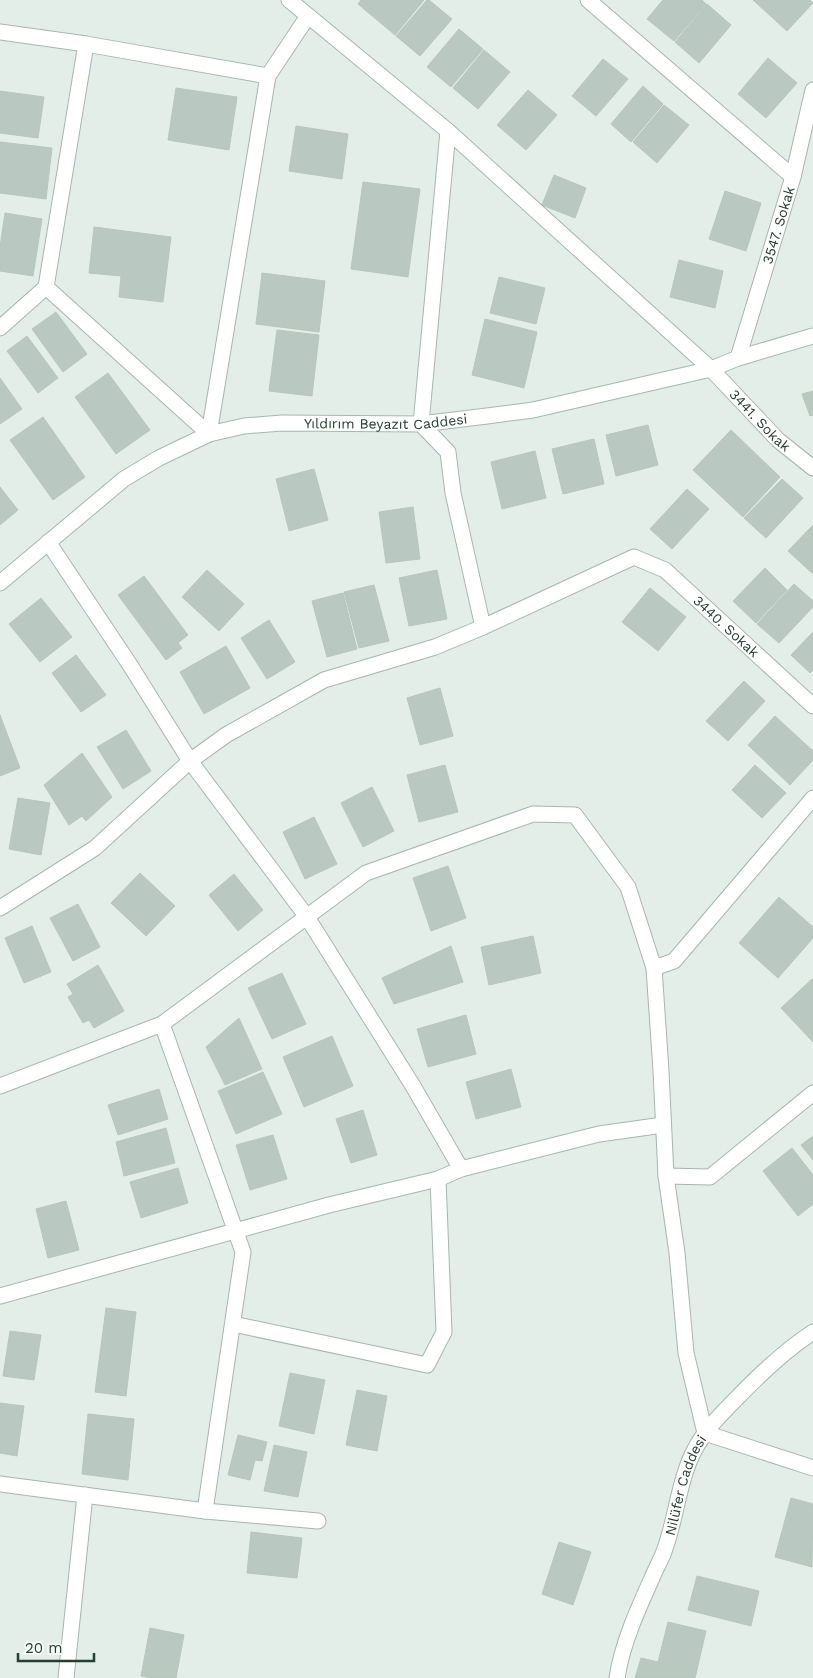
<svg xmlns="http://www.w3.org/2000/svg" width="813" height="1678" viewBox="0 0 813 1678" font-family="'Work Sans',sans-serif">
	<rect width="100%" height="100%" fill="#e4eee8"/>
	<!-- building -->
	<g fill="#b9c8c0" stroke="#b6c7bd">
		<path d="M361,0H424L395,35L358,4Z"/>
		<path d="M427,0H429L452,19L420,56L396,36Z"/>
		<path d="M663,0H702L706,4L674,41L647,19Z"/>
		<path d="M753,0H810L813,3L787,31Z"/>
		<path d="M707,4L731,25L699,63L675,42Z"/>
		<path d="M459,29L483,49L451,87L427,67Z"/>
		<path d="M484,50L510,72L478,109L453,88Z"/>
		<path d="M768,58L797,83L766,118L738,94Z"/>
		<path d="M603,59L628,79L596,116L572,96Z"/>
		<path d="M643,86L663,104L631,142L611,124Z"/>
		<path d="M176,88L237,97L229,150L168,140Z"/>
		<path d="M528,90L557,115L526,150L497,125Z"/>
		<path d="M0,91L44,97L38,138L0,133Z"/>
		<path d="M664,105L689,125L657,163L633,142Z"/>
		<path d="M296,126L348,134L342,179L289,171Z"/>
		<path d="M0,142L52,148L46,199L0,193Z"/>
		<path d="M554,175L586,188L575,218L542,205Z"/>
		<path d="M363,182L420,189L408,277L351,269Z"/>
		<path d="M725,191L761,203L746,251L709,239Z"/>
		<path d="M5,213L42,219L33,276L0,271V247Z"/>
		<path d="M94,227L171,237L163,302L119,297L121,276L89,273Z"/>
		<path d="M679,260L723,271L715,308L670,297Z"/>
		<path d="M262,273L325,281L319,332L256,324Z"/>
		<path d="M499,277L545,288L536,324L490,313Z"/>
		<path d="M56,312L87,354L63,372L32,329Z"/>
		<path d="M485,319L537,332L524,388L472,375Z"/>
		<path d="M277,330L319,335L312,396L269,391Z"/>
		<path d="M27,336L58,378L38,393L7,351Z"/>
		<path d="M108,373L150,430L116,454L75,397Z"/>
		<path d="M0,378L22,409L0,424Z"/>
		<path d="M813,391V415L810,416L802,394Z"/>
		<path d="M43,417L85,477L53,500L10,440Z"/>
		<path d="M648,425L658,465L616,476L606,435Z"/>
		<path d="M731,430L780,477L743,517L693,470Z"/>
		<path d="M594,439L604,484L563,494L552,449Z"/>
		<path d="M535,451L546,498L502,509L491,462Z"/>
		<path d="M314,469L328,520L289,531L276,479Z"/>
		<path d="M782,479L803,498L766,538L744,518Z"/>
		<path d="M0,487L18,510L0,525Z"/>
		<path d="M687,489L709,509L672,549L650,529Z"/>
		<path d="M413,507L420,559L386,563L379,512Z"/>
		<path d="M813,525V574L788,551Z"/>
		<path d="M765,568L787,590L756,623L733,601Z"/>
		<path d="M207,570L244,604L219,631L182,597Z"/>
		<path d="M437,570L447,619L409,626L399,578Z"/>
		<path d="M144,576L188,635L178,643L182,648L166,660L118,595Z"/>
		<path d="M794,584L813,601V607L779,643L757,624Z"/>
		<path d="M374,585L389,641L359,648L344,592Z"/>
		<path d="M650,588L686,617L658,651L622,622Z"/>
		<path d="M343,593L357,649L327,657L312,601Z"/>
		<path d="M41,598L72,637L40,662L9,624Z"/>
		<path d="M269,620L295,662L267,679L241,638Z"/>
		<path d="M813,632V670L810,673L791,655Z"/>
		<path d="M226,646L250,688L204,714L180,672Z"/>
		<path d="M76,655L106,695L81,712L52,673Z"/>
		<path d="M744,681L765,701L728,741L706,721Z"/>
		<path d="M440,688L453,736L420,745L407,698Z"/>
		<path d="M0,715L20,768L0,776Z"/>
		<path d="M775,716L813,751V760L790,785L748,745Z"/>
		<path d="M126,730L151,771L123,789L97,747Z"/>
		<path d="M82,753L112,797L86,821L82,816L69,825L44,785Z"/>
		<path d="M445,765L458,812L419,822L407,775Z"/>
		<path d="M755,765L786,793L762,818L732,790Z"/>
		<path d="M372,787L394,831L363,847L341,803Z"/>
		<path d="M18,798L50,803L41,855L9,849Z"/>
		<path d="M314,817L337,864L305,879L283,832Z"/>
		<path d="M448,866L466,918L431,931L413,878Z"/>
		<path d="M140,873L175,906L146,936L111,903Z"/>
		<path d="M234,874L263,910L238,931L209,895Z"/>
		<path d="M779,897L813,927V938L778,978L739,943Z"/>
		<path d="M78,904L100,947L73,961L50,918Z"/>
		<path d="M32,926L51,972L24,983L5,938Z"/>
		<path d="M533,936L541,973L489,985L481,947Z"/>
		<path d="M451,946L463,982L394,1004L382,978Z"/>
		<path d="M98,965L124,1011L94,1028L89,1020L83,1023L68,997L73,994L67,984Z"/>
		<path d="M282,973L306,1024L272,1039L248,988Z"/>
		<path d="M813,978V1042L781,1008Z"/>
		<path d="M466,1015L476,1054L428,1067L417,1029Z"/>
		<path d="M239,1018L262,1069L225,1085L206,1047Z"/>
		<path d="M332,1036L353,1086L304,1107L283,1057Z"/>
		<path d="M511,1069L521,1107L476,1119L466,1082Z"/>
		<path d="M263,1072L282,1114L236,1134L218,1091Z"/>
		<path d="M159,1089L168,1119L118,1135L108,1105Z"/>
		<path d="M363,1110L377,1155L351,1163L336,1119Z"/>
		<path d="M166,1128L175,1163L124,1176L116,1142Z"/>
		<path d="M273,1135L287,1179L250,1190L236,1145Z"/>
		<path d="M813,1136V1160L801,1145Z"/>
		<path d="M792,1148L813,1175V1204L798,1216L763,1171Z"/>
		<path d="M178,1168L188,1203L141,1218L130,1182Z"/>
		<path d="M66,1201L79,1250L48,1258L36,1209Z"/>
		<path d="M106,1308L136,1312L126,1396L95,1392Z"/>
		<path d="M10,1331L41,1335L34,1380L3,1376Z"/>
		<path d="M290,1373L325,1380L314,1434L279,1426Z"/>
		<path d="M357,1390L387,1396L377,1451L346,1445Z"/>
		<path d="M0,1403L24,1406L17,1456L0,1453Z"/>
		<path d="M88,1414L134,1419L128,1480L82,1474Z"/>
		<path d="M238,1435L267,1442L262,1461L255,1460L250,1480L228,1475Z"/>
		<path d="M274,1445L307,1452L298,1497L264,1491Z"/>
		<path d="M791,1498L813,1504L812,1567L775,1557Z"/>
		<path d="M251,1532L302,1538L297,1578L247,1573Z"/>
		<path d="M559,1542L591,1552L573,1605L542,1594Z"/>
		<path d="M697,1576L759,1591L751,1626L688,1610Z"/>
		<path d="M668,1622L706,1631L695,1678H635L641,1658L658,1662Z"/>
		<path d="M150,1628L184,1635L176,1678H151L141,1676Z"/>
	</g>
	<g fill="none" stroke-linecap="round" stroke-linejoin="round">
		<!-- street casing -->
		<g stroke="#a6b6ae" stroke-width="17">
			<g id="street">
				<path d="M588,0L793,177"/>
				<path d="M0,32L86,44L268,76"/>
				<path d="M448,131L421,424L448,452L453,493L483,627"/>
				<path d="M46,287L209,434"/>
				<path d="M0,328L46,287L86,44"/>
				<path id="s1" d="M738,358L793,177L813,90"/>
				<path id="s2" d="M711,369L778,440L813,468"/>
				<path d="M209,434L268,76L308,16"/>
				<path d="M48,542L130,665L190,761L307,917L413,1086L461,1169"/>
				<path id="s3" d="M0,908L95,848L190,761L226,735L324,680L435,647L483,627L634,557L665,570L813,706"/>
				<path d="M654,968L674,961L813,798"/>
				<path d="M162,1024L243,1252L205,1511"/>
				<path d="M0,1086L162,1024L366,873L533,814L575,815L628,887L654,968L661,1071L666,1176L677,1253L686,1353L705,1433L813,1468"/>
				<path d="M666,1176L710,1177L813,1093"/>
				<path d="M0,1296L329,1205L438,1179L461,1169L599,1134L663,1125"/>
				<path d="M233,1324L427,1365L444,1332L438,1179"/>
				<path d="M0,1484L205,1511L318,1521"/>
				<path d="M66,1678L85,1495"/>
			</g>
		</g>
		<!-- secondary casing -->
		<g stroke="#a2b9ad" stroke-width="17">
			<g id="secondary">
				<path d="M289,0L448,131L711,369"/>
				<path id="s4" d="M0,583L124,479L159,458L209,434L244,426L282,423L421,424L487,416L533,410L711,369L738,358L813,336"/>
				<path id="s5" d="M617,1678C622,1644 638,1609 652,1578C655,1570 660,1562 663,1554C675,1524 677,1492 689,1462C699,1436 717,1418 736,1399C760,1374 784,1351 813,1332"/>
			</g>
		</g>
		<!-- street -->
		<use href="#street" stroke="#fff" stroke-width="15"/>
		<!-- secondary -->
		<use href="#secondary" stroke="#fff" stroke-width="15"/>
	</g>
	<g text-anchor="middle" stroke-width="4" stroke-linejoin="round" paint-order="stroke">
		<!-- street labels -->
		<g font-size="14" fill="#233f33" stroke="#f5faf6">
			<text dy="5" stroke="none"><textPath href="#s1" startOffset="139">3547. Sokak</textPath></text>
			<text dy="5" stroke="none"><textPath href="#s2" startOffset="71">3441. Sokak</textPath></text>
			<text dy="5" stroke="none"><textPath href="#s4" startOffset="436">Yıldırım Beyazıt Caddesi</textPath></text>
			<text dy="5" stroke="none"><textPath href="#s3" startOffset="849">3440. Sokak</textPath></text>
			<text dy="5" stroke="none"><textPath href="#s5" startOffset="205">Nilüfer Caddesi</textPath></text>
		</g>
	</g>
	<!-- scale -->
	<path d="M18 1653v8h76v-8" fill="none" stroke="#233f33" stroke-width="2.5"/>
	<text x="25" y="1653" font-size="15" fill="#233f33" stroke="#f5faf6" stroke-width="4" paint-order="stroke">20 m</text>
</svg>
